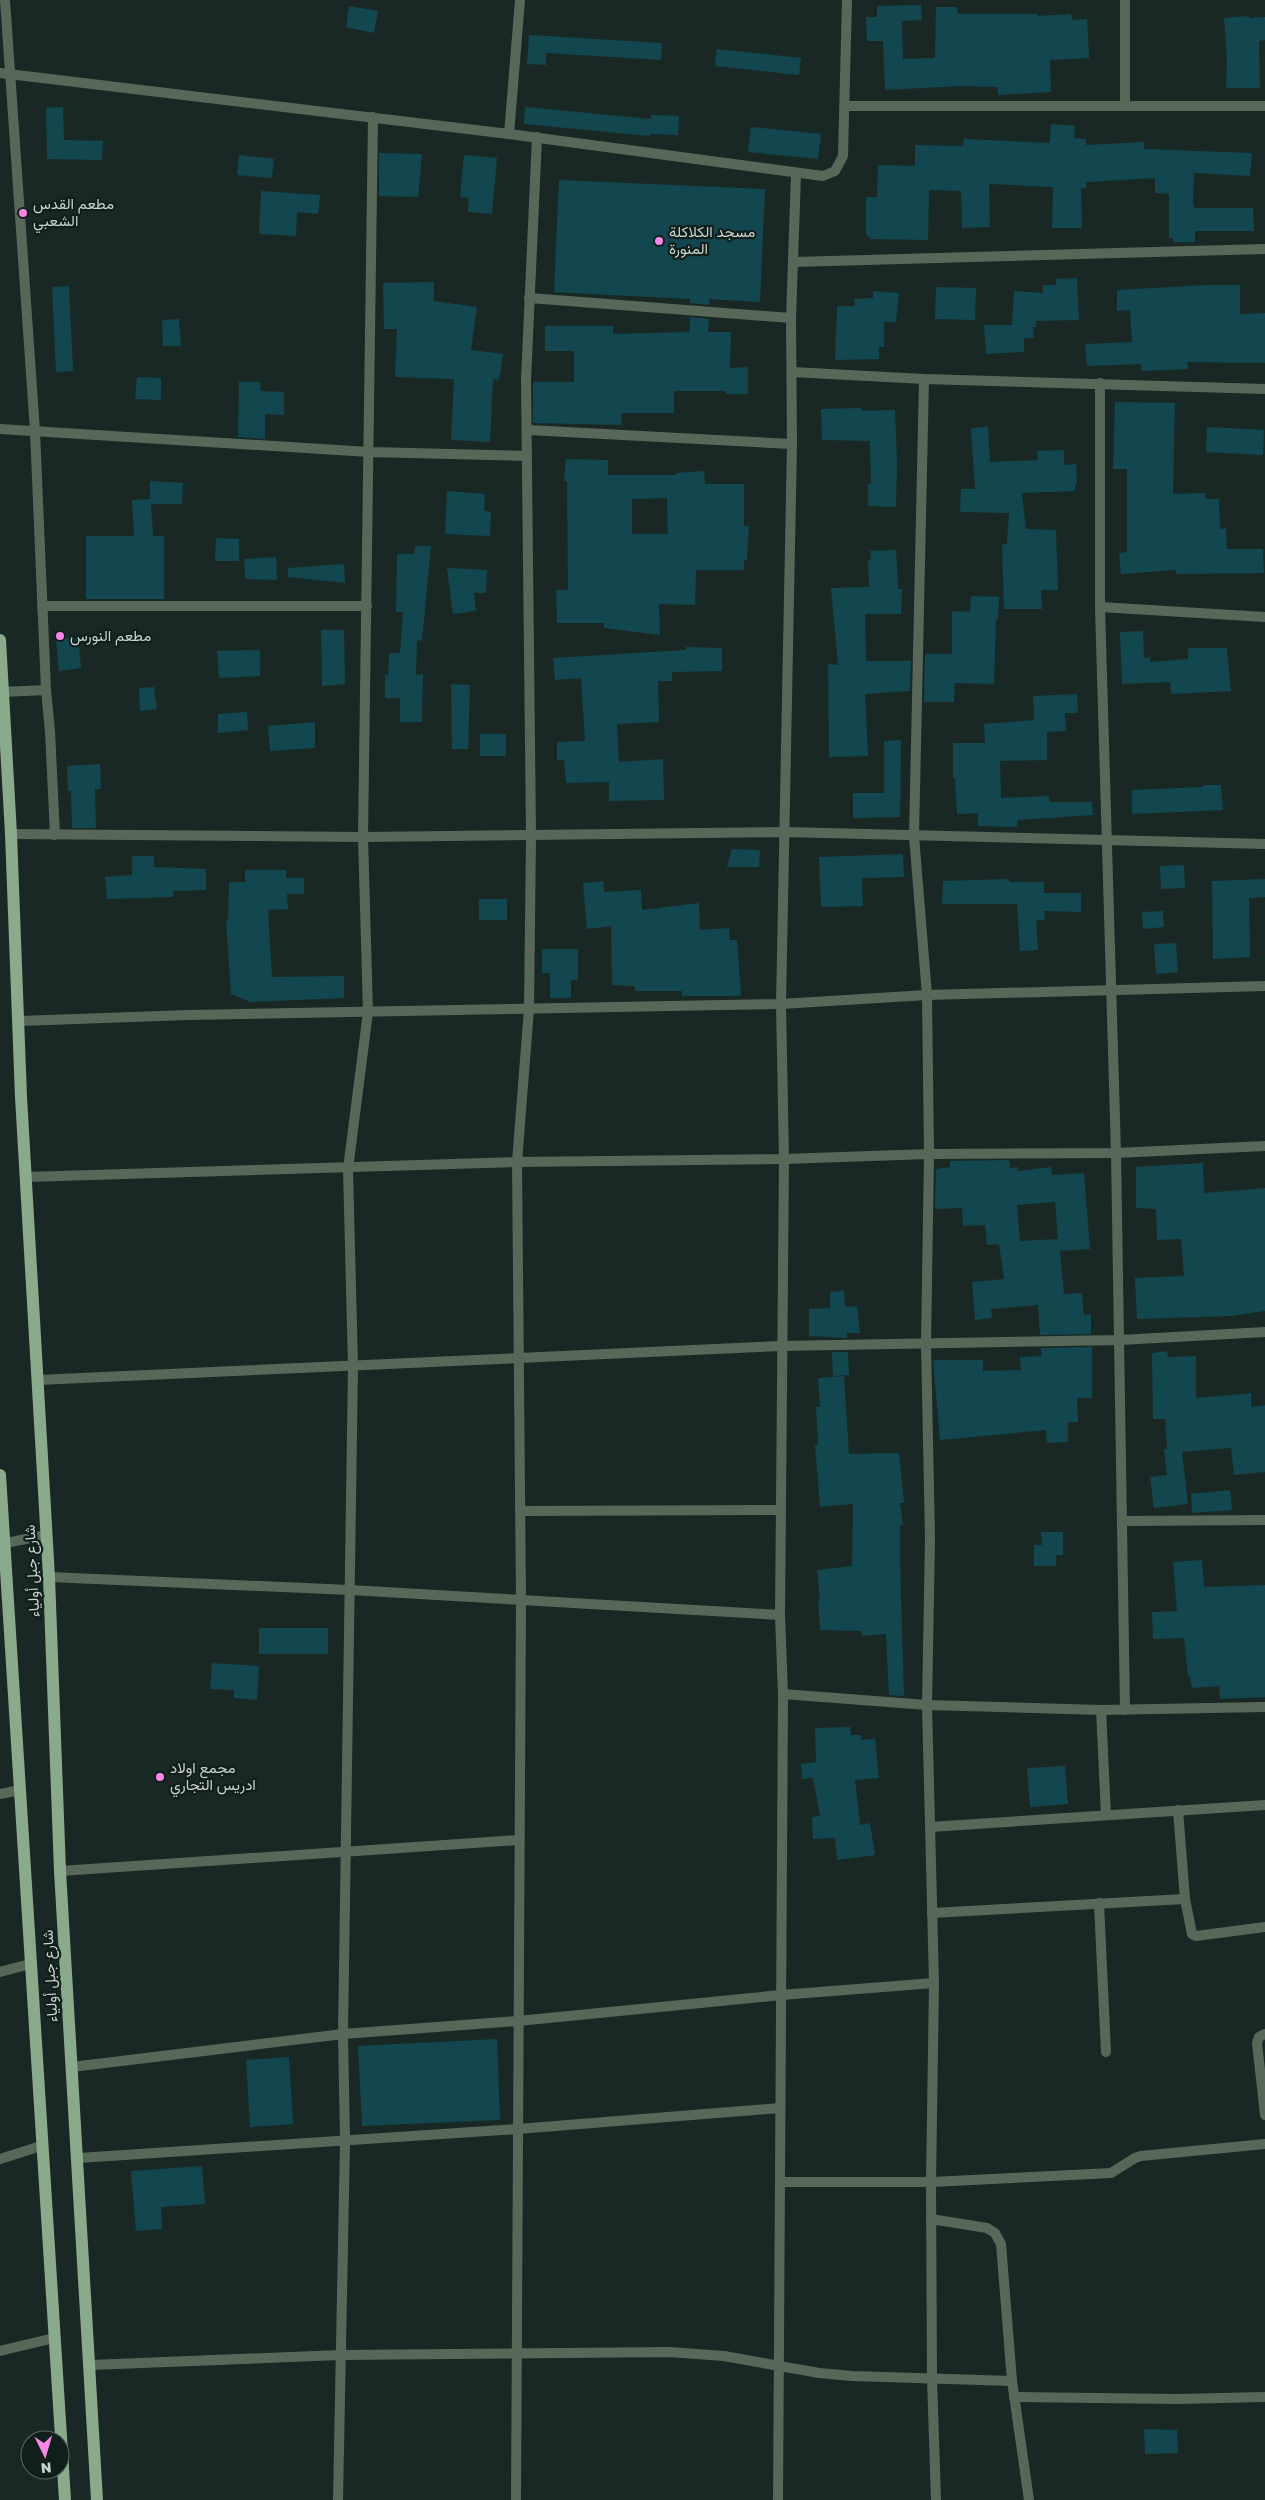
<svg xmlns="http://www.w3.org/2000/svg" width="1265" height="2500" viewBox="0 0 1265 2500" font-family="'Golos Text',Vazirmatn,sans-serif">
	<rect width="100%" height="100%" fill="#1a2825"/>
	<!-- building -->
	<g fill="#12474f" fill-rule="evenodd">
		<path d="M921,5L922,20L902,21L903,59L935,58L936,7H957L958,14H1037V16L1071,14L1072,20L1087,19L1089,58L1050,60L1051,92L998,95V87L960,86L885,90L883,41H867L866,17H877V6Z"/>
		<path d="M349,6L378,11L374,33L346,27Z"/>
		<path d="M1249,16V18L1265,17V40L1259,41L1260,88H1226L1227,58L1224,18Z"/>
		<path d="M529,35L662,43L661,60L546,53V65L527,64Z"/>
		<path d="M717,49L801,58L799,75L715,66Z"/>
		<path d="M63,107L64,140L103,141L102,160L47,159L46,108Z"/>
		<path d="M525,107L651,119V115L679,116L678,135L650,134V136L524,124Z"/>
		<path d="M1051,124L1075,126L1074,138L1086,139V145L1144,142V149L1252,153L1250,176L1194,173L1193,204L1195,208H1253L1254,231H1195V242H1173V238H1169V194L1155,193V178L1086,182V188H1081L1082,228H1052L1053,187L989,184L990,227L962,228L961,191L929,190L928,240L871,239L866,234V197H877L878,165L915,166V145L963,146L964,139L1050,143Z"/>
		<path d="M751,127L821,134L818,159L748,152Z"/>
		<path d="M379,153L422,154L418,197L379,196Z"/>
		<path d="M239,155L274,159L272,178L237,175Z"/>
		<path d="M464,155L497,158L492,214L468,212L469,198L460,197Z"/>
		<path d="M559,180L765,189L760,302L709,299V305L690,303V299L554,292Z"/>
		<path d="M261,191L320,195L318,214L297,212L296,236L259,234Z"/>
		<path d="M1077,278L1079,320L1036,321V327H1033L1034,338H1024V352L986,354L984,325H1012L1014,291L1043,293V285H1056V279Z"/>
		<path d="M434,282V301L477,307L471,350L503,354L499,380L493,379L490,442L451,440L454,379L395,377L397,329H384L383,283Z"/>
		<path d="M1206,285H1240V314L1265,313V363L1187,362L1188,369L1141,371V364L1087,366L1085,344L1132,342L1130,310L1117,311V290Z"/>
		<path d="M69,286L73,371L56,372L52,287Z"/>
		<path d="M936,287L976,288L975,320L935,319Z"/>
		<path d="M873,291L899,293L896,322H884V347H879V359L835,360L837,306H855L854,299L873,298Z"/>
		<path d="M690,317L709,319L708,332H731L730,368L748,367V394H726V391H674V413H621L622,425L533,423V382H574V351H545V326H613V334L690,332Z"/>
		<path d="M179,319L181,346H163L162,320Z"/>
		<path d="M137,377L161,378V400L135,399Z"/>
		<path d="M239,382H260L261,391L284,392V415L265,414V439L238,437Z"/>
		<path d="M1115,402L1175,403L1173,494L1205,493L1206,499H1219L1220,529L1226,528L1227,549H1263L1264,573L1176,574V570L1121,574L1119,553L1127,552V469H1113Z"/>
		<path d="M862,408V411L895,410L897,461L896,507L868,506V484H871L870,441L822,440L821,409Z"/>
		<path d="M988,427L990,462L1038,460L1037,451L1064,450V465L1076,464L1077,483L1075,484V491L1022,493L1026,529L1056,530L1058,590H1041L1042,609H1004L1002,544H1007L1009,513L960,512L961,489H975L971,428Z"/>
		<path d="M1207,427L1264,430L1263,455L1206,452Z"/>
		<path d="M566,459L608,460V475H676V473L704,471L705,484H744V526H749L747,560H744V570H696L695,605L659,604L660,635L604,628V623H557L556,590H568L567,481H564ZM667,498L668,534H632V499Z"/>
		<path d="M150,481L183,483L182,504H151L153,536H164V599H86V536H134L132,500L150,499Z"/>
		<path d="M447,491L485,494L484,511L491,512L490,536L445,534Z"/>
		<path d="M216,538L239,539V561H215Z"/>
		<path d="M415,546H431L422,641L417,640L416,675L423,674L422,722H400V698H385V675H388L389,653H400L403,612H396L397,554H414Z"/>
		<path d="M896,550L898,589H902L901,614H865L866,661H911L910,691L865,694L868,756L829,757L828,664L838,665L831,588L869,587L868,560H871L870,551Z"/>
		<path d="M276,557L277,580L245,579L244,559Z"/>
		<path d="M344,564L345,583L288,577V568Z"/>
		<path d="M447,568L487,570L486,593H474L476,611L453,614Z"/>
		<path d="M971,596L999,597L998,619H996L994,684L955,683L954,702H924L925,654H952V611L970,612Z"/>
		<path d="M321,630H344L345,684L322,686Z"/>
		<path d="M1143,631L1144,658L1150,657V662L1188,659V648H1227L1231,691L1171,694L1170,682L1122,684L1120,632Z"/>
		<path d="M78,637L81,668L59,671L56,639Z"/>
		<path d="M686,647L722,648V671L672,672V681H658L659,722L617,724L619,762L663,759L664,800L609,801V782L566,783L564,760H557V742L585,741L581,678L555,680L553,658L686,650Z"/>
		<path d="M260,650V676L219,678L217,651Z"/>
		<path d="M451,684L470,685L468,749H452Z"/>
		<path d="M154,687L157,709L140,711L139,688Z"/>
		<path d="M1077,694L1078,713H1065L1066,731L1047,732V760L1000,761L1001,798L1049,796L1050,802H1092L1093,815L1018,820L1017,827L978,826V813L957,814L955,778H953V743H985L984,724L1034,720L1033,696Z"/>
		<path d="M247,712L248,730L218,733V714Z"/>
		<path d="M315,722V748L270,751L268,726Z"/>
		<rect x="480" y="734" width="26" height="22"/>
		<path d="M901,740L900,817L853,818V793H884V741Z"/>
		<path d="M100,764L101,789H95L96,828H72L71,791H68L67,766Z"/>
		<path d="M1203,785H1221L1223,810L1132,814V790L1203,787Z"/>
		<path d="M732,849L760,850L759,867H727Z"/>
		<path d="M903,854L904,877L862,878L863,906L821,907L819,857Z"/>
		<path d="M132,856H154V867L206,869V890L173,891V897L107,899L105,877L132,875Z"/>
		<path d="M1184,865L1185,888L1161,889L1160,866Z"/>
		<path d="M245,870H286V878H304V894H287L288,909L268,910L272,977L344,976V998L251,1002L231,994L226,921H228L229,882H245Z"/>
		<path d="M1009,879V882H1044V893H1081V912L1044,911L1045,920H1036L1038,950L1020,951L1017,904H942L943,881Z"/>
		<path d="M1265,879V897L1249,898L1250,957L1213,959L1212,881Z"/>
		<path d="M603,881L604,892L641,890L642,910L699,903L700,930L729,928L730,940H737L741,996H682V991H635V986L612,985L611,926L587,929L583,883Z"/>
		<rect x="479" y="899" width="28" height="21"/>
		<path d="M1163,911L1164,927L1143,929L1142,912Z"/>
		<path d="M1176,943L1178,972L1156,974L1154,944Z"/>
		<path d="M542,949H578V980H571V998H550V973H542Z"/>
		<path d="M1009,1160L1010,1168L1018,1167V1171L1051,1167L1052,1175L1084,1173L1090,1249L1060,1251L1064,1294L1082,1293L1084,1315L1091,1314V1334L1040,1335L1038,1305L991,1309L992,1318L975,1320L972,1282L1004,1279L999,1244L987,1245L985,1225L963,1226L962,1208L935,1209L936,1169L950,1167V1161ZM1055,1202L1058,1239L1020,1241L1017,1205Z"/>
		<path d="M1203,1163L1204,1193L1265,1188V1311L1231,1316L1137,1319L1135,1278L1184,1276L1181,1239L1157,1240L1156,1209L1136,1208V1167Z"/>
		<path d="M844,1291L845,1307L857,1306L860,1333H847V1338L809,1336V1309L830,1308V1292Z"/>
		<path d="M1092,1347V1398H1077L1078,1422H1068V1442L1047,1443L1046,1430L940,1440L933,1360H983V1371L1021,1370L1020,1357L1042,1356L1041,1348Z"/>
		<path d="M1167,1351L1168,1357L1196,1356V1398L1251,1393V1407L1265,1405V1472L1234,1475L1231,1448L1182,1452L1188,1504L1154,1508L1150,1477L1167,1475L1164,1449H1167L1165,1419H1153L1152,1353Z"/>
		<path d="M832,1352H848L849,1375L833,1376Z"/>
		<path d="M844,1376L849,1454L899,1453L904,1503H900L903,1525H900V1563L904,1696L889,1695L886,1634L862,1636L861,1631L820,1630L818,1599H820L817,1570L852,1566L853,1504L820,1507L815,1445H818L816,1407H820L818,1378Z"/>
		<path d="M1230,1490L1232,1510L1192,1513L1191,1494Z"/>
		<path d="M1041,1532H1063V1555H1056V1566H1034V1545H1042Z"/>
		<path d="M1202,1560L1204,1587L1265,1585V1697L1220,1699L1219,1686L1192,1688L1190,1677H1188L1184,1638L1153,1639L1152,1612L1177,1611L1173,1562Z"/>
		<rect x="259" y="1628" width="69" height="26"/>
		<path d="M212,1663L259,1666L257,1700L234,1698V1690L210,1689Z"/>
		<path d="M850,1727L851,1735H861V1740L875,1739L879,1778L855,1780L860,1825L870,1823L875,1855L837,1860L835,1838L813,1839L812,1817L820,1816L813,1778L802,1779L801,1764L816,1762L815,1728Z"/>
		<path d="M1065,1766L1068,1804L1030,1807L1027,1768Z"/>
		<path d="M497,2039L500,2120L362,2126L358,2046Z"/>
		<path d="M289,2057L293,2124L250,2127L246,2060Z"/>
		<path d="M202,2166L205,2204L161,2207L162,2229L136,2231L131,2171Z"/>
		<path d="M1144,2429L1177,2430L1178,2453L1145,2454Z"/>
	</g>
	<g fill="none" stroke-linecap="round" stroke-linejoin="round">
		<!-- minor -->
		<g stroke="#586858" stroke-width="10">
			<path d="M5,0L35,431L46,690L50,731L55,835"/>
			<path d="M1125,0V106"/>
			<path d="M0,73L509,134L823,176L835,171L843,156L847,0"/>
			<path d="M845,106H1265"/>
			<path d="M509,134L520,0"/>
			<path d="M794,262L1265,249"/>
			<path d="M529,298L791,318"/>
			<path d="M792,372L924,379L1265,389"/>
			<path d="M924,379L914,836L927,995L929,1154L926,1344L930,1538L927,1705L934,1983L931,2182L932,2379L936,2500"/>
			<path d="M1100,383V607L1116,1153L1125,1710"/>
			<path d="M0,429L369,452L527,456"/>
			<path d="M528,430L792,444"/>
			<path d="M42,606H367"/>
			<path d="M1100,607L1265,617"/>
			<path d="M3,692L46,690"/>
			<path d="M11,834L363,837L785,832L1265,844"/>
			<path d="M20,1021L188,1015L781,1004L927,995L1265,986"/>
			<path d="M26,1177L517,1162L784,1159L929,1154L1116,1153L1265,1146"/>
			<path d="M38,1380L781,1346L1120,1340L1265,1332"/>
			<path d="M520,1511L781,1510"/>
			<path d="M1123,1521L1265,1520"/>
			<path d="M0,1544L46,1535"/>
			<path d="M49,1577L350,1590L780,1615"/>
			<path d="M783,1694L927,1705L1101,1710L1265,1707"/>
			<path d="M1101,1710L1106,1815"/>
			<path d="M0,1794L20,1790"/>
			<path d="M1178,1810L1185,1899L1192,1934L1196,1936L1265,1927"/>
			<path d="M930,1827L1265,1805"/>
			<path d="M60,1871L519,1840"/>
			<path d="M1099,1903L1106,2052"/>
			<path d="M932,1913L1185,1899"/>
			<path d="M0,1972L30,1964"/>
			<path d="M1265,2034L1259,2037L1257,2043L1265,2115"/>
			<path d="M72,2067L343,2034L518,2021L781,1995L934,1983"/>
			<path d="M79,2158L518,2129L780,2108"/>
			<path d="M0,2159L41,2146"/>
			<path d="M781,2182H931L1111,2173L1135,2158L1141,2156L1265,2144"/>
			<path d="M931,2219L987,2228L995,2233L1001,2244L1012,2381L1029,2500"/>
			<path d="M0,2351L54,2338"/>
			<path d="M91,2365L340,2355L669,2352L724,2356L819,2373L852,2376L1012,2381"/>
			<path d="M1014,2397L1177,2399L1265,2397"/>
			<path d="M338,2500L345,2141L343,2034L353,1366L348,1169L368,1012L363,837L373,117"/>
			<path d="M516,2500L521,1600L517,1162L529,1009L531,835L526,380L537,137"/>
			<path d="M778,2500L783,1694L780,1615L784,1159L781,1004L792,444L791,318L796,174"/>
		</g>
		<!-- primary -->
		<g stroke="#8aab8b" stroke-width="12">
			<path d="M0,640L11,834L21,1097L49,1577L60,1871L97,2500"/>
			<path d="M0,1475L65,2500"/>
		</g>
	</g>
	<!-- markers -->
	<g fill="#fa87e7" stroke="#111f1b" stroke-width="2">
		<circle cx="23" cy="213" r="5"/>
		<circle cx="659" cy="241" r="5"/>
		<circle cx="60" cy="636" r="5"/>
		<circle cx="160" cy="1777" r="5"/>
	</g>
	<g text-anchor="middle" stroke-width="4.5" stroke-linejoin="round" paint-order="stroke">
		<!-- poi labels -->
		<g font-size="15" fill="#cbd3d1" stroke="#111f1b" text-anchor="start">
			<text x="33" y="209">مطعم القدس<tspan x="33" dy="17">الشعبي</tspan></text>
			<text x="669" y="237">مسجد الكلاكلة<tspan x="669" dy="17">المنورة</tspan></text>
			<text x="70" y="641">مطعم النورس</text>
			<text x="170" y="1773">مجمع اولاد<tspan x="170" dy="17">ادريس التجاري</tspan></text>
		</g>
		<!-- street labels -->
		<g font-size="15" fill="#cbd3d1" stroke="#111f1b">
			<text transform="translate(32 1571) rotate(-93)" y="5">شارع جبل أولياء</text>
			<text transform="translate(50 1976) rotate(-93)" y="5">شارع جبل أولياء</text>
		</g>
	</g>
	<!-- north arrow -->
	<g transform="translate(45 2455) rotate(175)"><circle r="24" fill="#111f1b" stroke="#5b6764"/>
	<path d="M0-4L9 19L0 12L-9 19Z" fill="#fa87e7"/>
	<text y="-8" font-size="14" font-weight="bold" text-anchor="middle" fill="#cbd3d1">N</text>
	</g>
</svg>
